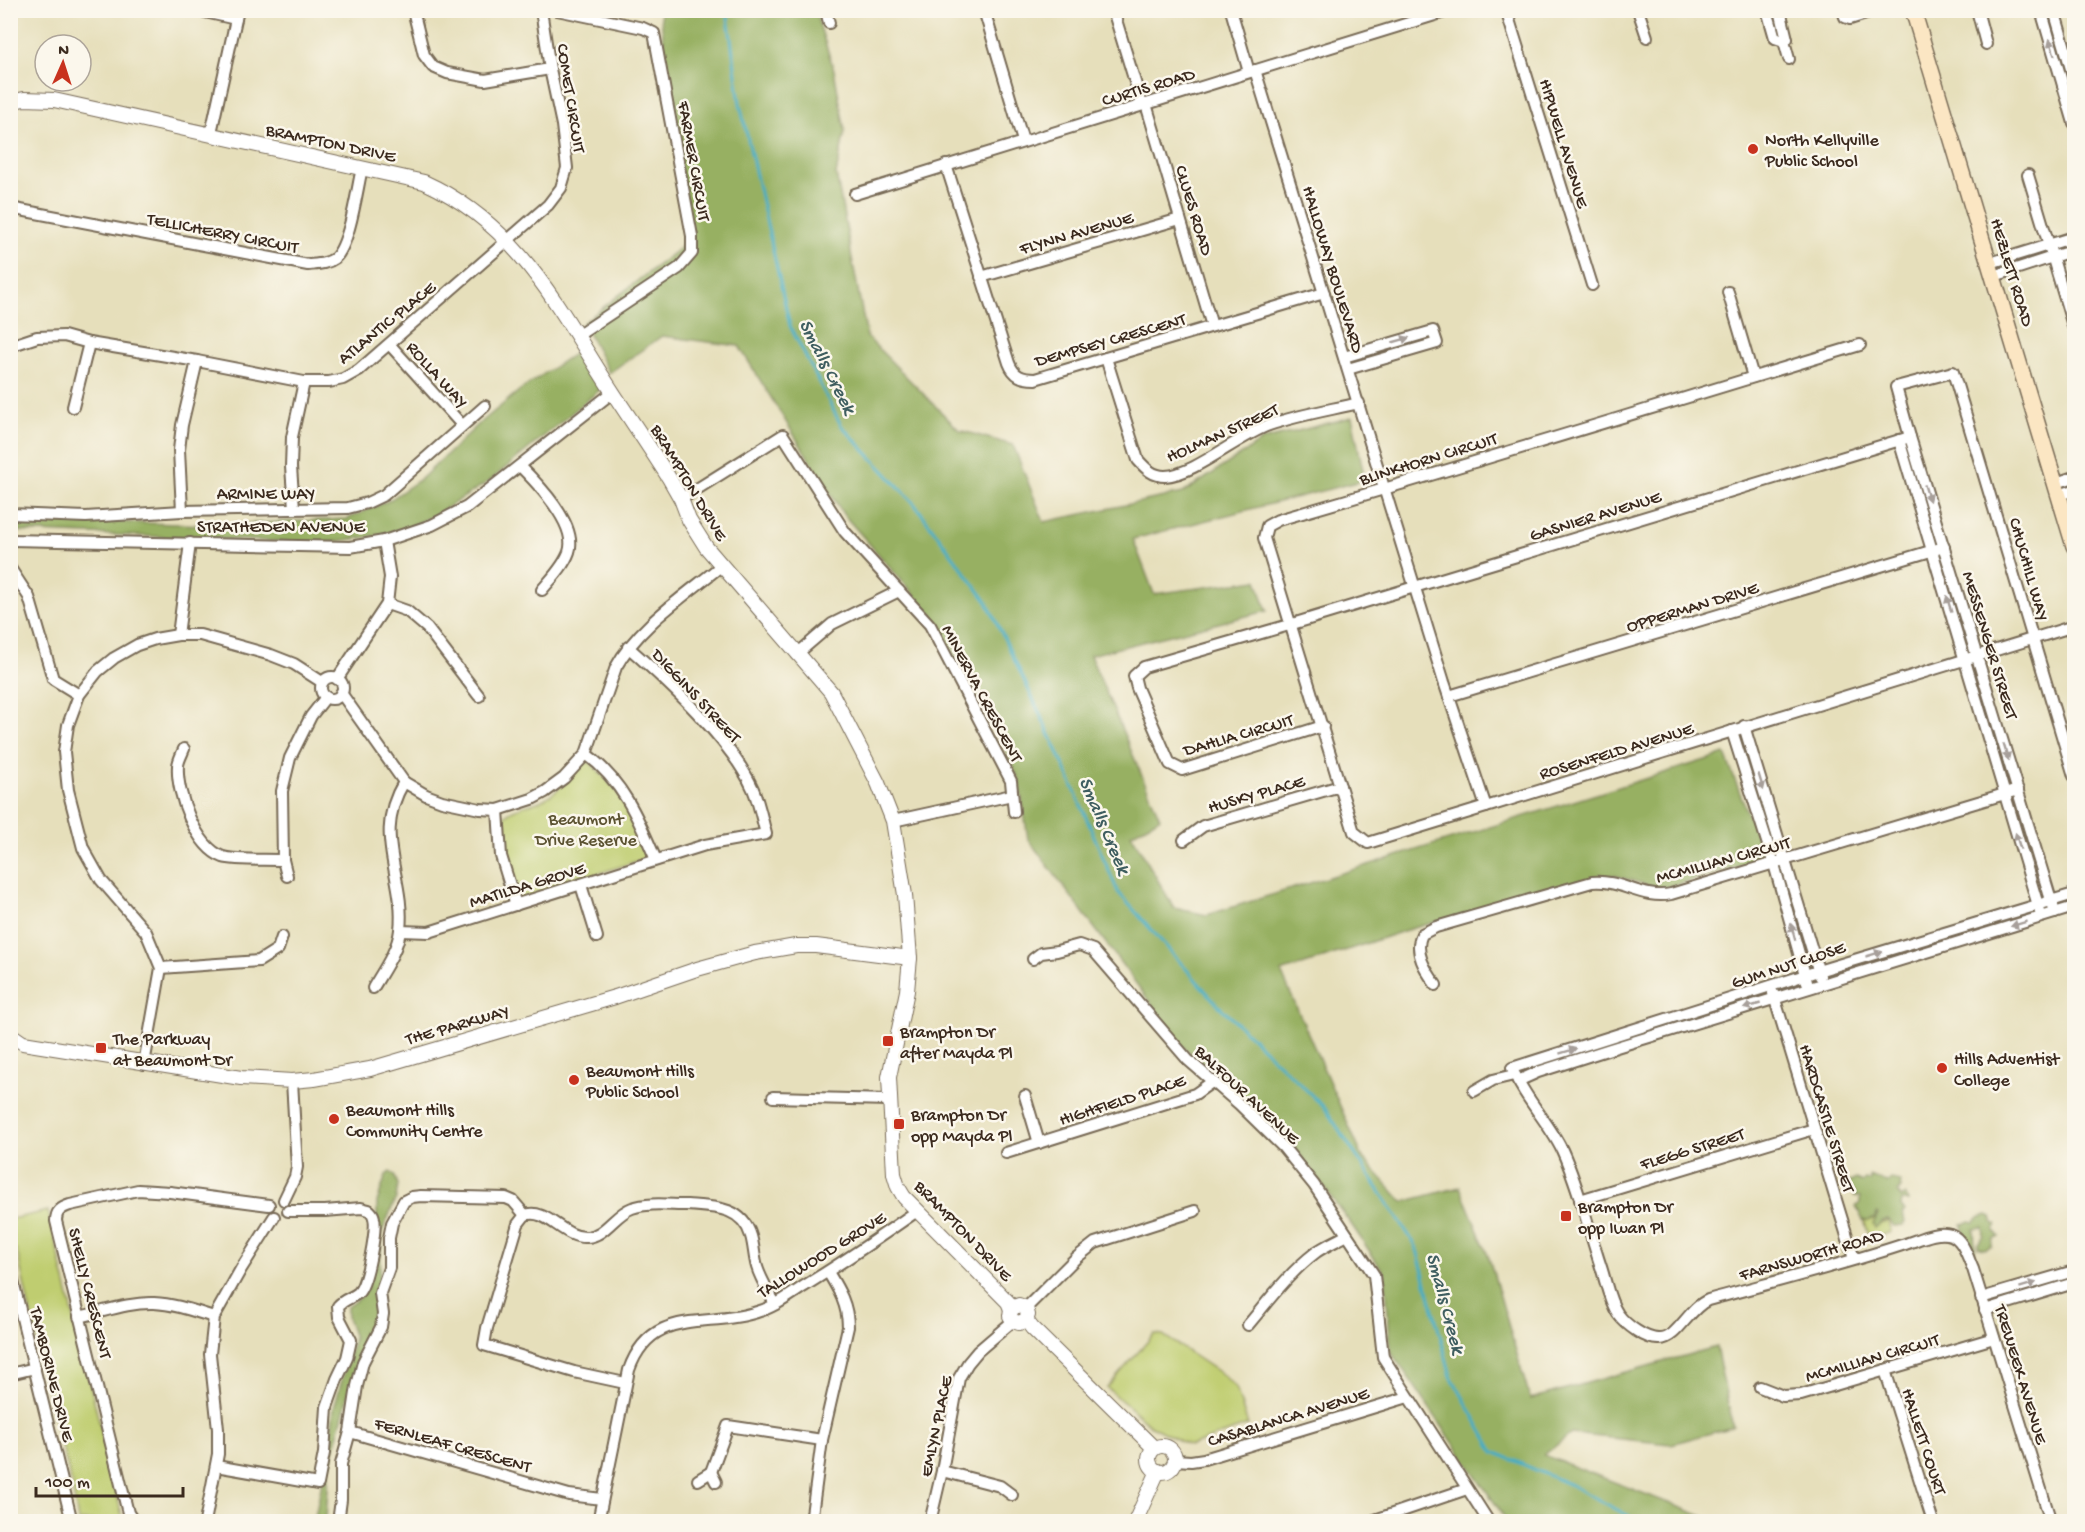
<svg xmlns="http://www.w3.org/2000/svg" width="2085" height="1532" viewBox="0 0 2085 1532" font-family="'Gochi Hand',sans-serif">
	<rect width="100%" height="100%" fill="#fbf7ec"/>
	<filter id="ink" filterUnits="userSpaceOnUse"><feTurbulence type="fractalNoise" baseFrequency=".0167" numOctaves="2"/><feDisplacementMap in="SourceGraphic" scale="12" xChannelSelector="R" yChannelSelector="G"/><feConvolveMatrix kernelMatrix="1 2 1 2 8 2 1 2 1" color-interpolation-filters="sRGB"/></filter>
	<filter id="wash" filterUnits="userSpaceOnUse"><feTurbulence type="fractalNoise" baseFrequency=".008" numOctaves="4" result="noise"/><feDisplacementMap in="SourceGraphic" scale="24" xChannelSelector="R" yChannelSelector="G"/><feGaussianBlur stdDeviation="1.35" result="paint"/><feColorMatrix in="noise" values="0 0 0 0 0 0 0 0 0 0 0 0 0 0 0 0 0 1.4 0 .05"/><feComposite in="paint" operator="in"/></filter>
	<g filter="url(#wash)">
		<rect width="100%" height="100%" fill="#e6dfbb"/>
		<!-- green -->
		<g fill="#bfcd6f" stroke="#7d7c46" stroke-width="1.5">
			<path d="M585,762H590L618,792L647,847V854L643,859L520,899L516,897L504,853L503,818C511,807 529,806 542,800C564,789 568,775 585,762Z"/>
			<path d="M48,1211L120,1508L124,1521H78L72,1484L49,1398L17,1251L11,1250V1219Z"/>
			<path d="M1872,1217L1879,1224L1888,1221L1891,1232L1870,1239L1864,1220Z"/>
			<path d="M1154,1334L1163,1335L1223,1375L1236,1388L1248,1425L1190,1446L1151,1426L1107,1388Z"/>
		</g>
		<!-- forest -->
		<g fill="#97b062" stroke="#696d40" stroke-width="1.5">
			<path d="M660,11H815L834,70L845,131L836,174L867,337L959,430L1013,445L1044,522L1183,493L1263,440L1352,417L1365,480L1133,539L1154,594L1257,580L1267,611L1090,655L1160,818L1131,834L1174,908L1207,915L1725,754L1765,859L1661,889L1613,875L1410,929L1281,972L1363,1158L1403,1202L1460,1187L1489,1258L1530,1399L1716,1347L1733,1427L1671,1444L1571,1434L1544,1455L1715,1521H1507L1391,1352L1385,1274L1351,1224L1294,1147L1185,1049L1028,839L1019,780L1003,745L933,616L843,514L739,346L662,336L609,373L583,323L689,241Z"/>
			<path d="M575,353L602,388L491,480L437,514L409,527L375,536L323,543L11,531V519L210,525L347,519L388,501L422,478L479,424L520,390Z"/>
			<path d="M390,1172L394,1175L398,1184L396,1198L382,1232L378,1317L363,1348L348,1395L329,1470L326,1521L314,1522L330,1443L334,1408L354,1338L347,1318V1307L362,1296L367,1289L377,1227V1202L386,1175Z"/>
			<path d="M1870,1176L1887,1183L1891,1179L1900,1181L1901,1189L1898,1193L1901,1198L1906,1195L1908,1201H1902L1901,1207L1905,1211L1903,1213L1905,1222L1903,1225L1894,1226L1888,1220L1883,1221L1875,1228L1873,1224L1878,1214L1877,1213L1875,1218L1868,1221L1863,1220L1856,1207L1860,1203V1197L1854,1196L1855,1192L1848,1186V1183L1856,1179L1862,1182L1865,1179L1870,1181Z"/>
			<path d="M1987,1215L1992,1217L1994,1224H1997L1994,1231L1999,1237L1993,1240L1992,1246C1986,1249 1984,1250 1978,1247V1243L1984,1237L1983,1228L1974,1229L1975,1251L1969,1254L1967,1250L1962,1225L1970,1221L1975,1222L1978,1218Z"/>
		</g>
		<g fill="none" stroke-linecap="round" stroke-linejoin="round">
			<!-- stream -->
			<path stroke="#44adc4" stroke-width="3" d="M727,10L740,104L790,326L841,425L913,502L987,602L1058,752L1118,892L1218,1005L1324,1107L1416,1246L1451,1376L1494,1452L1571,1485L1640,1522"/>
		</g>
	</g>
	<g filter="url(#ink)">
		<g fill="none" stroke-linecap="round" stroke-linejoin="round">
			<!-- minor casing -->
			<g stroke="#776955" stroke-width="14">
				<g id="minor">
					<path d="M196,10L236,19"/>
					<path d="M413,10L424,55L433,67L447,73L485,80L550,69"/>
					<path d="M557,10L643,28L654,33L692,236V253L679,268L577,336"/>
					<path d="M826,10L829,23"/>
					<path d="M984,10L1023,141"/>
					<path d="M1113,10L1142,105"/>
					<path d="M1231,10L1249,72"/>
					<path d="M1506,10L1592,285"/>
					<path d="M1638,10L1647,37"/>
					<path d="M1767,10L1775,38L1784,41L1787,39L1780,10"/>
					<path d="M1843,10L1845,17L1850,19L1878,10"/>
					<path d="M1977,10L1986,44"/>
					<path d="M2041,10L2074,123"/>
					<path d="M2054,10L2074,79"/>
					<path d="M1784,41L1789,59"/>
					<path d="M1255,70L1444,682L1486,807L2074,626"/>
					<path d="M1146,104L1212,326"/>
					<path d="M211,133L238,10"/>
					<path d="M946,165L1009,363C1014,376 1022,379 1035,379L1324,293"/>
					<path d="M2028,175L2074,329"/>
					<path d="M855,194L1451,10"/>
					<path d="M10,208L308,265C318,264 327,264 335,258C350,244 357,189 362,168"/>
					<path d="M1990,263L2074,237"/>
					<path d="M1994,276L2074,250"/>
					<path d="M981,277L1180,219"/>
					<path d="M1728,292L1753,377"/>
					<path d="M390,345L462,425"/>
					<path d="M10,346L37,337L64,336L89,343L197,361L304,382H329L343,379L359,370L548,205L561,188L567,168L562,125L550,69L541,10"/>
					<path d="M1344,357L1433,331L1437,343L1348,369"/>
					<path d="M1106,358L1138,460C1146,469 1153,476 1165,476C1194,475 1238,436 1269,425C1298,415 1329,410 1359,403"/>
					<path d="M73,407L89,343"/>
					<path d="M1899,440L2040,912"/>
					<path d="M520,466C538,484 578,525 569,552C564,566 552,578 542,590"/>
					<path d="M2056,483L2074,477"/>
					<path d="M2059,495L2074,490"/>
					<path d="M681,499L783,435L845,532L930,625L1011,781L1014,812"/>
					<path d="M294,508L291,467L292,437L304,382"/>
					<path d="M182,511L179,450L182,425L197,361"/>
					<path d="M10,514L86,517L182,511L348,508L367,503L384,495L485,406"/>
					<path d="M10,540L350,547L384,541L432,525L467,507L613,392"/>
					<path d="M10,568L29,597L53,679L79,695"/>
					<path d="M387,604L407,611L427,628L479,696"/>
					<path d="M178,635L190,543"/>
					<path d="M797,654L832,624L899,591"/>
					<circle cx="332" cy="688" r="11"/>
					<path d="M337,679L387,604L390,577L384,541"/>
					<path d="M341,693L404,782L426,795L442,801L480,809L498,810L532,799L545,792L564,778L586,754L616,667C638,626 685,596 722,565"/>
					<path d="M1449,696L1944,547"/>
					<path d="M1323,726L1182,770L1170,764L1137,688L1134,676L1144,667L1289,625L1910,437"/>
					<path d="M1744,726L1820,976"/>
					<path d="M1732,731L1774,864L1807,982"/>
					<path d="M184,749C182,754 178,761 178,766C176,793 196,847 223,857C236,861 268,859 283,860"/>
					<path d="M586,754C623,781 639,820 656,860"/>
					<path d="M1486,807L1368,843L1354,832L1264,538L1267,526L1278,520C1473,464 1666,403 1860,345"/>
					<path d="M498,810L501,856L516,905"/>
					<path d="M893,821L1012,795"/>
					<path d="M1184,840L1203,826L1340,786"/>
					<path d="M287,876L283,860L282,791L290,758L311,716L326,697"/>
					<path d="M581,885L597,937"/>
					<path d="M2055,913L1910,437L1896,387L1953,372L2074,776"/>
					<path d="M400,931L429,932L705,845L766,834C762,819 759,803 753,789C731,740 669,683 628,647"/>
					<path d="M1033,959L1041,953L1057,951L1079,945L1093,950L1188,1060L1239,1104L1284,1148L1314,1185L1374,1275L1383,1357L1489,1522"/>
					<path d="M161,968L259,961L278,949L282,937"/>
					<path d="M1436,985C1426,971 1413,952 1422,934L1436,927L1592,882C1620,879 1643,900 1671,894L2018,790"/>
					<path d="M373,988C383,971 398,950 400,930C406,876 371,836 404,782"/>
					<path d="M1773,993L1854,1259"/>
					<path d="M144,1064L161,968L146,932L101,880L83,848L68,790L64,752L68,725L79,695L98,671L114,658L137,645L155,639L178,635H200L271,655L294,664L322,682"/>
					<path d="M1518,1081L1538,1072L1610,1049L2074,907"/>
					<path d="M1474,1091L1493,1080L1514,1075"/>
					<path d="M1025,1096L1039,1143"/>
					<path d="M773,1097L889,1100"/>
					<path d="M1006,1153L1195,1094L1212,1082"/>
					<path d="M284,1200L295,1177L297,1167L292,1081"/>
					<path d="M1580,1200L1814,1129"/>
					<path d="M10,1269L72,1522"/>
					<path d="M1981,1298L2074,1271"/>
					<path d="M1026,1308L1076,1258L1095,1243L1195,1211"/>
					<path d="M1985,1310L2074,1283"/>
					<path d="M79,1317C103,1312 129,1302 154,1303C175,1304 194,1311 214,1317"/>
					<path d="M1248,1325C1269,1300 1289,1273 1315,1253C1324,1246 1337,1241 1347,1235"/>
					<path d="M1885,1370L1933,1522"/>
					<path d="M10,1374L35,1368"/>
					<path d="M625,1383L574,1372L484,1345L487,1328L518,1224L525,1215C547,1207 563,1239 587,1237C605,1236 615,1214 632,1208C649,1202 669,1205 687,1205C713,1207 742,1206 751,1236C754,1246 754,1257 757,1267C761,1280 769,1292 775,1304"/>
					<path d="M1760,1387L1783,1396L1801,1395L1994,1338"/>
					<path d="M350,1432L357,1386L363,1362L381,1327L383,1314L380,1293L389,1268V1238L392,1223L404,1201L412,1197L421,1196L506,1198L513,1201L525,1215"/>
					<path d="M1175,1460L1191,1461L1204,1459L1408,1397"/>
					<path d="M216,1466L318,1484L324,1453L327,1407L337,1379L347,1358L351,1340L339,1317L338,1306C344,1299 352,1298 358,1293C367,1285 377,1229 374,1218C373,1213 372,1213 369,1210L361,1208L325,1211H288"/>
					<path d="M942,1471L1000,1486L1012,1495"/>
					<path d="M711,1472L728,1426L822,1440"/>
					<path d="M698,1480L711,1472L716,1482"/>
					<path d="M134,1522L128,1513L56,1221C56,1211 61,1208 70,1205L138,1190L170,1192L269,1205"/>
					<path d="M205,1522L218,1454V1429L210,1354L214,1317L241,1269L274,1217"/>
					<path d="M338,1522L341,1500V1464L350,1432L569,1495L602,1499"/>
					<path d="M598,1522L629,1370C652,1305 707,1329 757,1312C775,1307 790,1295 806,1285C843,1262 880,1237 917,1211"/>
					<path d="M811,1522L822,1440L848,1327C848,1305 839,1290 828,1272"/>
					<path d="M930,1522L942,1471L959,1378L968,1363L978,1351L1013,1321"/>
					<path d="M1369,1522L1467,1489"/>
					<path d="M2051,1522L1973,1269C1968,1258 1963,1239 1951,1235C1937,1230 1916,1241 1902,1245C1838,1266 1773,1282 1708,1300C1689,1308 1677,1339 1660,1339C1646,1340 1626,1325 1618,1314C1609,1301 1606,1282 1601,1267C1588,1228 1579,1187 1562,1150C1548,1121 1524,1098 1512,1068L1818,971L2074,894"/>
				</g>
			</g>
			<!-- tertiary casing -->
			<g stroke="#776955" stroke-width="16">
				<g id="tertiary">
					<path d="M10,102L24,99L54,100L424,182C512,222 552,296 601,374C623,409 647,443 669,478L681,499L689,520L706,547L831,692L878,783L893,821L905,895L910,958L907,991L889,1077L894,1174L898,1187L904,1197L1008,1302L1011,1309"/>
					<path d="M10,1034L23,1043L241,1078L292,1081L314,1079L370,1069L615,997L697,969L755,953L796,946H816L910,958"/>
					<path d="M1011,1309L1019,1305L1026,1308L1028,1315L1026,1320"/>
					<path d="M1011,1309L1010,1316L1013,1321L1019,1323L1026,1320"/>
					<path d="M1026,1320L1032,1328L1154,1448"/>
					<circle cx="1162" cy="1459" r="13"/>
					<path d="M1135,1522L1158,1471"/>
				</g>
			</g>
			<!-- secondary casing -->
			<g stroke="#776955" stroke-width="18">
				<path id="secondary" d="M1913,10L2074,546"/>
			</g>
			<!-- minor -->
			<use href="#minor" stroke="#fff" stroke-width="10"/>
			<!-- tertiary -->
			<use href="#tertiary" stroke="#fff" stroke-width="14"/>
			<!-- secondary -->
			<use href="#secondary" stroke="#fbe6c3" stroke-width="15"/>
		</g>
		<!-- one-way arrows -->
		<defs><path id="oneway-solid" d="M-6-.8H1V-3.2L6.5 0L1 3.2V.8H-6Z" transform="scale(1.5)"/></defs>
		<g fill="#a79f9a">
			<use href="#oneway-solid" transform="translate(2052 47) rotate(-106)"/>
			<use href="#oneway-solid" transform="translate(1401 340) rotate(-16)"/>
			<use href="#oneway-solid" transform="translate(1927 493) rotate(73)"/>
			<use href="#oneway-solid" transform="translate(1949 604) rotate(-106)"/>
			<use href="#oneway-solid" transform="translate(2006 752) rotate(73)"/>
			<use href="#oneway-solid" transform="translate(1761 782) rotate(73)"/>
			<use href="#oneway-solid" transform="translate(2018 841) rotate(-107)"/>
			<use href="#oneway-solid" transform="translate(2019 924) rotate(163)"/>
			<use href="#oneway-solid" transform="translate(1793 932) rotate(-105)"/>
			<use href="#oneway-solid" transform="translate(1874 954) rotate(-17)"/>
			<use href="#oneway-solid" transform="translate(1752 1006) rotate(164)"/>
			<use href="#oneway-solid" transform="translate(1568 1051) rotate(-17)"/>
			<use href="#oneway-solid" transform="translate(2028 1285) rotate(-17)"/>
		</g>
	</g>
	<!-- markers -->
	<g fill="#c8321e" stroke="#fbf7ec" stroke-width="2">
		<circle cx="1753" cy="149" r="6"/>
		<rect x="882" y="1035" width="12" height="12" rx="3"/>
		<rect x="95" y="1042" width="12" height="12" rx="3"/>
		<circle cx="1942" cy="1068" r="6"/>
		<circle cx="574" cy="1080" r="6"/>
		<circle cx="334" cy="1119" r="6"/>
		<rect x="893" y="1118" width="12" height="12" rx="3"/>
		<rect x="1560" y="1210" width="12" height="12" rx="3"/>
	</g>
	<g text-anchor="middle" stroke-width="5" stroke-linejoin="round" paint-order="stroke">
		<!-- street labels -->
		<g font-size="18" fill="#3b2a1e" stroke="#fbf7ec">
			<text transform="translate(1148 86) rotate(-17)" y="6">CURTIS ROAD</text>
			<text transform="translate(572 98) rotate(81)" y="6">COMET CIRCUIT</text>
			<text transform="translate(331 142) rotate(12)" y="6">BRAMPTON DRIVE</text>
			<text transform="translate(1565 143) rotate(73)" y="6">HIPWELL AVENUE</text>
			<text transform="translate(695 161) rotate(80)" y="6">FARMER CIRCUIT</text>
			<text transform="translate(1195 210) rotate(73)" y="6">CLUES ROAD</text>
			<text transform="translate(223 232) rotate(11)" y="6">TELLICHERRY CIRCUIT</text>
			<text transform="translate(1076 232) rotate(-16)" y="6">FLYNN AVENUE</text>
			<text transform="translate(1334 269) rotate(73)" y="6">HALLOWAY BOULEVARD</text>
			<text transform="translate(2013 272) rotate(73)" y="6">HEZLETT ROAD</text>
			<text transform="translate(386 322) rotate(-39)" y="6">ATLANTIC PLACE</text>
			<text transform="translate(1110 339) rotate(-16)" y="6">DEMPSEY CRESCENT</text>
			<text transform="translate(438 374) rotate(48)" y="6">ROLLA WAY</text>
			<text transform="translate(1222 432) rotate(-24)" y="6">HOLMAN STREET</text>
			<text transform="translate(1428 458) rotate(-17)" y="6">BLINKHORN CIRCUIT</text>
			<text transform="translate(690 482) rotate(59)" y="6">BRAMPTON DRIVE</text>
			<text x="266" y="499">ARMINE WAY</text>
			<text transform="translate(1595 515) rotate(-17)" y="6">GASNIER AVENUE</text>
			<text x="281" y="532">STRATHEDEN AVENUE</text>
			<text transform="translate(2030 569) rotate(74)" y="6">CHUCHILL WAY</text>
			<text transform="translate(1692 606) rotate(-17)" y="6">OPPERMAN DRIVE</text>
			<text transform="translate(1991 645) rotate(73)" y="6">MESSENGER STREET</text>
			<text transform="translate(983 693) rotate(62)" y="6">MINERVA CRESCENT</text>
			<text transform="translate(697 695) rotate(47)" y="6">DIGGINS STREET</text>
			<text transform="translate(1238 734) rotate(-16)" y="6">DAHLIA CIRCUIT</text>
			<text transform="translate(1616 750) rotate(-17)" y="6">ROSENFELD AVENUE</text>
			<text transform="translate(1256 793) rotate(-16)" y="6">HUSKY PLACE</text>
			<text transform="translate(1723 859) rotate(-15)" y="6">MCMILLIAN CIRCUIT</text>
			<text transform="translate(527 884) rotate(-17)" y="6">MATILDA GROVE</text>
			<text transform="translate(1788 964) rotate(-18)" y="6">GUM NUT CLOSE</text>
			<text transform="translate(457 1024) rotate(-16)" y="6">THE PARKWAY</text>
			<text transform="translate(1248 1094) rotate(43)" y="6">BALFOUR AVENUE</text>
			<text transform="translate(1122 1099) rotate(-18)" y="6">HIGHFIELD PLACE</text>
			<text transform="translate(1828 1118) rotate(73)" y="6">HARDCASTLE STREET</text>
			<text transform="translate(1692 1148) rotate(-17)" y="6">FLEGG STREET</text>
			<text transform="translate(964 1230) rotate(46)" y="6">BRAMPTON DRIVE</text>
			<text transform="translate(821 1254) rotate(-32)" y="6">TALLOWOOD GROVE</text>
			<text transform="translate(1811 1254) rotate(-16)" y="6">FARNSWORTH ROAD</text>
			<text transform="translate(91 1293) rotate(76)" y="6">SHELLY CRESCENT</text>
			<text transform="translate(1872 1357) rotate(-16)" y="6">MCMILLIAN CIRCUIT</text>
			<text transform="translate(53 1374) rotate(76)" y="6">TAMBORINE DRIVE</text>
			<text transform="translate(2022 1374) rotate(73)" y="6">TREWEEK AVENUE</text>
			<text transform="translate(1288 1416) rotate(-17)" y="6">CASABLANCA AVENUE</text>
			<text transform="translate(935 1426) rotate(-78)" y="6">EMLYN PLACE</text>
			<text transform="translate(1925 1441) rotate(72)" y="6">HALLETT COURT</text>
			<text transform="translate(453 1444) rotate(16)" y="6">FERNLEAF CRESCENT</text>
		</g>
		<!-- poi labels -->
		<g font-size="18" fill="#3b2a1e" stroke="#fbf7ec" text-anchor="start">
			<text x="1765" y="145">North Kellyville<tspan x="1765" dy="21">Public School</tspan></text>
			<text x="900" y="1037">Brampton Dr<tspan x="900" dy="21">after Mayda Pl</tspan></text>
			<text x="113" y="1044">The Parkway<tspan x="113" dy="21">at Beaumont Dr</tspan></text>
			<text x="1954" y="1064">Hills Adventist<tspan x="1954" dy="21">College</tspan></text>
			<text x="586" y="1076">Beaumont Hills<tspan x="586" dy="21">Public School</tspan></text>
			<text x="346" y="1115">Beaumont Hills<tspan x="346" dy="21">Community Centre</tspan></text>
			<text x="911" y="1120">Brampton Dr<tspan x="911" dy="21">opp Mayda Pl</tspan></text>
			<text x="1578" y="1212">Brampton Dr<tspan x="1578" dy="21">opp Iwan Pl</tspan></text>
		</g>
		<!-- park labels -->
		<g font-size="18" fill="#5c5332" stroke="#fbf7ec">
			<text x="586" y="824">Beaumont<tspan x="586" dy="21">Drive Reserve</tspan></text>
		</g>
		<!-- water labels -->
		<g font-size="20" font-style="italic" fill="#3f5e60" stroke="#fbf7ec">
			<text transform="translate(829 366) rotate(63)" y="7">Smalls Creek</text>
			<text transform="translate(1106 825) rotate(67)" y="7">Smalls Creek</text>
			<text transform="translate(1447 1303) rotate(75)" y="7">Smalls Creek</text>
		</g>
	</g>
	<!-- margin -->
	<rect width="2085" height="1532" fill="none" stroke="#fbf7ec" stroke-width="36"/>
	<!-- north arrow -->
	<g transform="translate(63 63) rotate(3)"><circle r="28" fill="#fbf7ec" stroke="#aea59a" stroke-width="1.5"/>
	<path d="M0-4.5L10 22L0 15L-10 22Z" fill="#c8321e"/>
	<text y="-9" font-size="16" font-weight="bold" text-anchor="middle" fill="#3b2a1e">N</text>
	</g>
	<!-- scale -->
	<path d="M36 1487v9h147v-9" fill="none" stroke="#3b2a1e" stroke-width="3"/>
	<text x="45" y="1487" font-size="18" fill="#3b2a1e" stroke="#fbf7ec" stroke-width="4.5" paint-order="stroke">100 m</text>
</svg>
